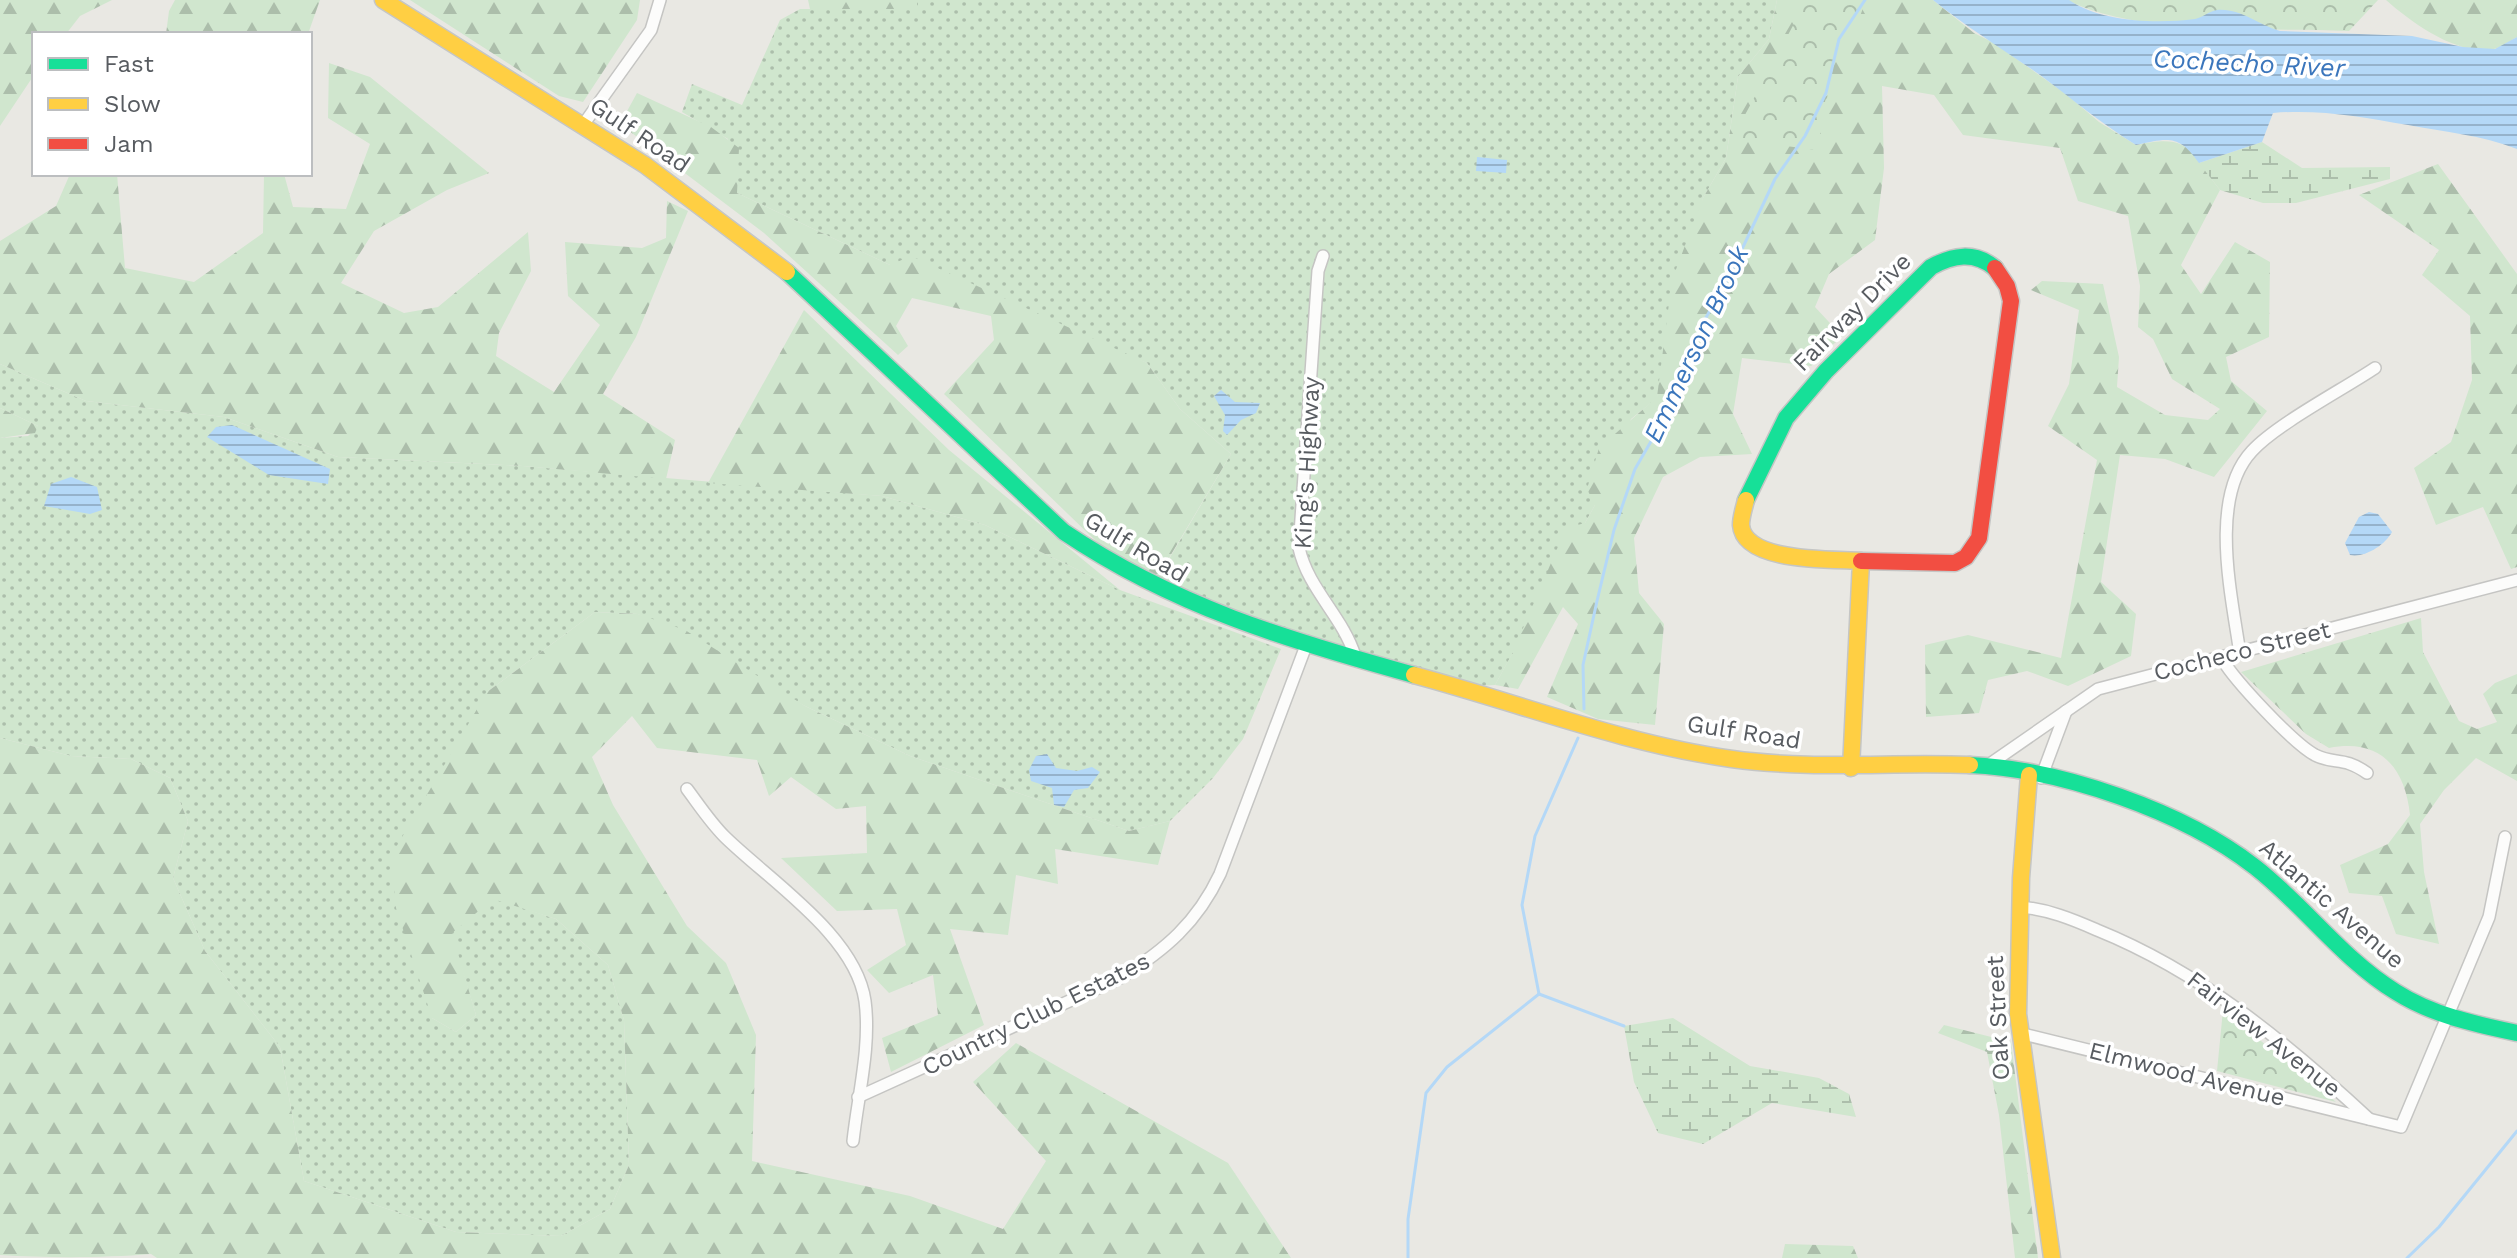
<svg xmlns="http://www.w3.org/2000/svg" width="2517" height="1258" viewBox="0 0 2517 1258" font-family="'Work Sans',sans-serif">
	<defs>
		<pattern id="grass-dots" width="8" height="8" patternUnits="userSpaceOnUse" patternTransform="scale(2)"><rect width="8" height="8" fill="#d0e6ce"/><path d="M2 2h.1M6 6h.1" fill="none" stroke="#acbeab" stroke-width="1.8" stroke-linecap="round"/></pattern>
		<pattern id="forest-firs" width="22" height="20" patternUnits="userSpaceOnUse" patternTransform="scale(2)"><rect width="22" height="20" fill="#d0e6ce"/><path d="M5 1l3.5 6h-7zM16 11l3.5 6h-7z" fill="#acbeab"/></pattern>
		<pattern id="wetland-marsh" width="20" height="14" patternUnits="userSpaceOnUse" patternTransform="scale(2)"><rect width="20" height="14" fill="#d0e6ce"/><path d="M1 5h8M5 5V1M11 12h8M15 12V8" fill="none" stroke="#acbeab"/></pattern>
		<pattern id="park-crowns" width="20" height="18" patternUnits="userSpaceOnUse" patternTransform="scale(2)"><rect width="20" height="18" fill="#d0e6ce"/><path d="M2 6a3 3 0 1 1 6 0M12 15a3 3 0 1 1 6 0" fill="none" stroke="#acbeab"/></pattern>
		<pattern id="water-rules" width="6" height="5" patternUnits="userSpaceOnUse" patternTransform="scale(2)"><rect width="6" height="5" fill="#b4d8f7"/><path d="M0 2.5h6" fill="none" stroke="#95b2cb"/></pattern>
	</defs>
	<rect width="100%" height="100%" fill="#e9e8e3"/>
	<!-- grass -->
	<g fill="url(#grass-dots)">
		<path d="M917,0H1777L1769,39L1738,77L1726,158L1703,198L1657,398L1631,419L1595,505L1495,685L1475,686L1245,621L1175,591L1169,559L1231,454L1180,409L1147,363L890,265L737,193L728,139L682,112L692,84L742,105L780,20L800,9H917Z"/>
		<path d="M0,364L86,401L224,417L338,457L523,466L882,496L985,525L1120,590L1281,649L1243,739L1213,778L1170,821L1129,831L910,756L805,706L638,614L595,612L487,692L432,1018L456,1032L476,1015L451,933L493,898L556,919L608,965L624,1020L629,1165L610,1209L561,1236L456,1232L304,1181L280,1047L205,951L173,878L188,821L170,778L131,759L71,756L0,738V438L28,436L38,426L0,408Z"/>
	</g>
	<!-- forest -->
	<g fill="url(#forest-firs)">
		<path d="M0,0H112L80,16L66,34H34V75L0,126Z"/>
		<path d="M175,0H320L308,34H166L169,11Z"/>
		<path d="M410,0H640L637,20L583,102L559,96Z"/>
		<path d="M808,0H917V9H810Z"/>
		<path d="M1777,0H1933L1974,33L1994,43L2066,94L2099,122L2136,145C2191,133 2189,150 2220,190L2181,265L2201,294L2235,242L2270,262L2269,337L2226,357L2231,381L2267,411L2214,477L2165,459L2120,455L2101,582L2136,614L2131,656L2068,686L2027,671L1988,680L1979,713L1926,717L1925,645L1968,635L2061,658L2097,460L2048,426L2069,384L2079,310L2031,290L2042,281L2103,284L2119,357L2117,387L2165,415L2208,420L2220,409L2172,379L2153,339L2138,327L2140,286L2128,216L2078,201L2060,148L1963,135L1934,95L1882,86L1884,168L1875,240L1829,274L1815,307L1842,336L1811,366L1742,358L1733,414L1752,454L1700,457L1663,477L1634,538L1639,593L1664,624L1655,725L1598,719L1547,697L1578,624L1563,607L1518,689L1495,685L1512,654L1566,528L1585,523L1595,505L1587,489L1599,448L1657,397L1672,280L1703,198L1726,158L1738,77L1769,39Z"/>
		<path d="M2386,0H2517V37C2510,41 2502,47 2494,49C2457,56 2412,23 2386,0Z"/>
		<path d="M329,63L370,77L489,173L447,190L374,231L341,283L404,313L438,307L528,232L531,271L499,333L496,356L554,392L600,325L568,296L565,242L642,248L666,238L667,201L688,211L636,337L603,394L675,440L666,479L523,466L338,457L224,417L86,401L0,364V241L56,206L70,174H117L125,268L194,282L263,233L264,174H284L293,207L346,209L370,144L328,118Z"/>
		<path d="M637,93L711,127L739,148L737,193L890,265L911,256L1147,363L1180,409L1231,454L1169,558L1185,571L1175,591L1099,544L944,394L994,340L991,316L912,298L896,326L908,346L898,355L764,233L620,124Z"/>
		<path d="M2438,164L2517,274V567L2511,569L2483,507L2436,525L2414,468L2451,442L2472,380L2470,316L2422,275L2439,250L2359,195Z"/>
		<path d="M804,310L949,450L1120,590L985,525L882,496L708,483Z"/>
		<path d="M0,408L38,426L35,433L0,438Z"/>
		<path d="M595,612L638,614L685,630L805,706L910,756L1129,831L1170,821L1158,865L1055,849L1058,884L1016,875L1008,935L950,929L984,1025L891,1072L882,1038L938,1015L933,975L889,993L867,970L906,945L897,909L837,911L781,858L867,853L866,806L836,809L791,777L769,796L757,760L657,748L632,716L592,757L613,805L687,926L726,963L756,1035L752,1161L910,1196L1003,1229L1046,1161L973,1082L1016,1043L1228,1163L1291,1258H157L151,1254C104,1258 47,1258 0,1255V738L71,756L131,759L170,778L188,821L173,878L205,951L280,1047L304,1181L456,1232L561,1236L610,1209L629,1165L624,1020L608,965L556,919L493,899L452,933L476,1015L456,1032L432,1018L396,908L391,856L487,692Z"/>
		<path d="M2421,618L2423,652L2459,721L2477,729L2497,722L2483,694L2495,683L2517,674V781L2476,758L2444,790L2420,824L2424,872L2439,944L2396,934L2382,896L2349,893L2340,865L2388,844L2410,815C2405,767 2380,738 2329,748L2306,734L2241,672Z"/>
		<path d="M1944,1025L2011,1042L2038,1258H2015L1999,1115L1987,1052L1938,1033Z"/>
		<path d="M1785,1244L1853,1246L1858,1258H1782Z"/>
	</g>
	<!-- wetland -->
	<g fill="url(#wetland-marsh)">
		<path d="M2262,142L2302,168L2390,167V179L2296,203H2263L2220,190L2199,163Z"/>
		<path d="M1673,1018L1750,1066L1819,1078L1849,1094L1856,1117L1772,1103L1703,1144L1658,1133L1634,1082L1624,1026Z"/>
	</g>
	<!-- park -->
	<g fill="url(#park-crowns)">
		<path d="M1787,0H1866L1852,38L1838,41L1817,150L1732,139L1796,20Z"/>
		<path d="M2066,0H2378L2349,31C2262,27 2144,37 2066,0Z"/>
		<path d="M2223,1010L2336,1102L2217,1071Z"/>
	</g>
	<!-- water -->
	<g fill="url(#water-rules)">
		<path d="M1933,0H2069C2101,22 2156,24 2195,19C2202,18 2209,11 2217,10C2241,8 2258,25 2280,31L2412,36L2463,47L2495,49L2517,37V149C2481,135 2445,132 2408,125C2362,117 2320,109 2273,113L2262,142L2199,163C2179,134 2168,138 2136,145C2102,124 2072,99 2040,75C2004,50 1968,28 1933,0Z"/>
		<path d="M1477,157L1507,160L1506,173L1476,171Z"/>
		<path d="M1221,390L1235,402L1260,403L1256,413L1241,420L1227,435L1223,431L1225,415L1214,396Z"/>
		<path d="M232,425L330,469L328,484L269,475L207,437L216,427Z"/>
		<path d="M71,477L97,487L102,510L90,514L44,506L51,484Z"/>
		<path d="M2369,512L2378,514L2392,532C2385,545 2365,558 2350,555L2345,543L2359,517Z"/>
		<path d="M1047,754L1056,768L1077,771L1092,767L1100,772L1088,788L1074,790L1064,807L1054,805L1052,788L1031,781L1029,770L1036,756Z"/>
	</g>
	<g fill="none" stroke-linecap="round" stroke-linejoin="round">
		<!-- stream -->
		<g stroke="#b4d8f7" stroke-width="3">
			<path d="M1584,709L1583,665L1597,601L1614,530L1635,469L1668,412L1700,328L1728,279L1775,179L1805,136L1826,93L1839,39L1865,0"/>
			<path d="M1539,994L1522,905L1535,836L1578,738"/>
			<path d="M1539,994L1624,1026"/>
			<path d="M1408,1258V1219L1426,1093L1447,1067L1539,994"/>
			<path d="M2407,1258L2439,1227L2517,1131"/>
		</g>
		<!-- street casing -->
		<g stroke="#c5c5c3" stroke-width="14">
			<g id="street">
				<path d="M583,125L651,30L660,0"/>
				<path d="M1323,256L1318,271L1299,548C1308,589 1343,617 1355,656"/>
				<path d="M2240,654C2232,597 2208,498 2252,451C2277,424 2342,390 2375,368"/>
				<path d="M2222,659C2235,681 2293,743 2315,755C2335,765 2343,756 2367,773"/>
				<path d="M1987,766L2098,689L2517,580"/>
				<path d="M2041,778L2066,711"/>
				<path d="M687,789C699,805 710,822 725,837C770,881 856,936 865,1001C871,1046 858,1095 853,1141"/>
				<path d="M2020,907C2047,909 2072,919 2097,930C2201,972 2287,1043 2369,1119"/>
				<path d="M2019,1033L2401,1127L2489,917L2505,837"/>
				<path d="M858,1097L1120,978C1165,950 1197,923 1220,874L1307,643"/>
			</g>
		</g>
		<!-- fast casing -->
		<g stroke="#c5c6c5" stroke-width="19">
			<g id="fast">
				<path d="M787,272L1064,532C1174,606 1287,640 1414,675"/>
				<path d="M1746,500L1786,418L1826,371L1931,267C1953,255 1974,251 1995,268"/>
				<path d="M1970,765C2061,769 2183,811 2255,867C2304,905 2342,959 2396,992C2432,1015 2475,1024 2517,1033"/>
			</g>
		</g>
		<!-- slow casing -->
		<g stroke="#c5c6c5" stroke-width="19">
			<g id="slow">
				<path d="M383,0L645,165L787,272"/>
				<path d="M1746,500C1744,508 1741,517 1741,525C1744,563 1833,559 1861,561L1851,768"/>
				<path d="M1414,675C1519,703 1624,744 1732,759C1812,770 1890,762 1970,765"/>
				<path d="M2029,775L2021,878L2018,1014L2052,1258"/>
			</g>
		</g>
		<!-- jam casing -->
		<g stroke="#c5c6c5" stroke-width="19">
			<path id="jam" d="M1861,561L1955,563L1966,557L1979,538L2011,301L2007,286L1995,268"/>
		</g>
		<!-- street -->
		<use href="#street" stroke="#fcfcfb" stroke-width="11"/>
		<!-- fast -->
		<use href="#fast" stroke="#16e098" stroke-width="16"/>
		<!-- slow -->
		<use href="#slow" stroke="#ffcf43" stroke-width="16"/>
		<!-- jam -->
		<use href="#jam" stroke="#f24e42" stroke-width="16"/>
	</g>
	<g text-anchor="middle" stroke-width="7" stroke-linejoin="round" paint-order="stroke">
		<!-- street labels -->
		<g font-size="24" fill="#585c61" stroke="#fff">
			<text transform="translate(640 135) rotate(34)" y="8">Gulf Road</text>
			<text transform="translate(1852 312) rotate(-45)" y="8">Fairway Drive</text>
			<text transform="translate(1307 463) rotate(-87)" y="8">King's Highway</text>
			<text transform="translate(1136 547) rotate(31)" y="8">Gulf Road</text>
			<text transform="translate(2242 651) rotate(-14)" y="8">Cocheco Street</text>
			<text transform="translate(1744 732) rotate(9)" y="8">Gulf Road</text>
			<text transform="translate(2332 904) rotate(41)" y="8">Atlantic Avenue</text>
			<text transform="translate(1036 1014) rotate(-26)" y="8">Country Club Estates</text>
			<text transform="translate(1998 1018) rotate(-93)" y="8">Oak Street</text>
			<text transform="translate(2264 1034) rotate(38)" y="8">Fairview Avenue</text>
			<text transform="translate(2187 1074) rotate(14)" y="8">Elmwood Avenue</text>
		</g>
		<!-- water labels -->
		<g font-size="26" font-style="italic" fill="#3b76bc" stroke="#fff">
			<text transform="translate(2249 63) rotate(3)" y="9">Cochecho River</text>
			<text transform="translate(1696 344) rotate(-65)" y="9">Emmerson Brook</text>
		</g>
	</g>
	<!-- legend -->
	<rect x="32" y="32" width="280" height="144" fill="#ffffff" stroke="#bcbec0" stroke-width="2"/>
	<rect x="48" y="58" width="40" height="12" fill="#16e098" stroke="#bcbec0" stroke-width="2"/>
	<text x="104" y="72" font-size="24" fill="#585c61">Fast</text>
	<rect x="48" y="98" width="40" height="12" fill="#ffcf43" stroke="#bcbec0" stroke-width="2"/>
	<text x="104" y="112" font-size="24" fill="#585c61">Slow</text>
	<rect x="48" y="138" width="40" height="12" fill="#f24e42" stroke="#bcbec0" stroke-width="2"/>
	<text x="104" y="152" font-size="24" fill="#585c61">Jam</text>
</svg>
